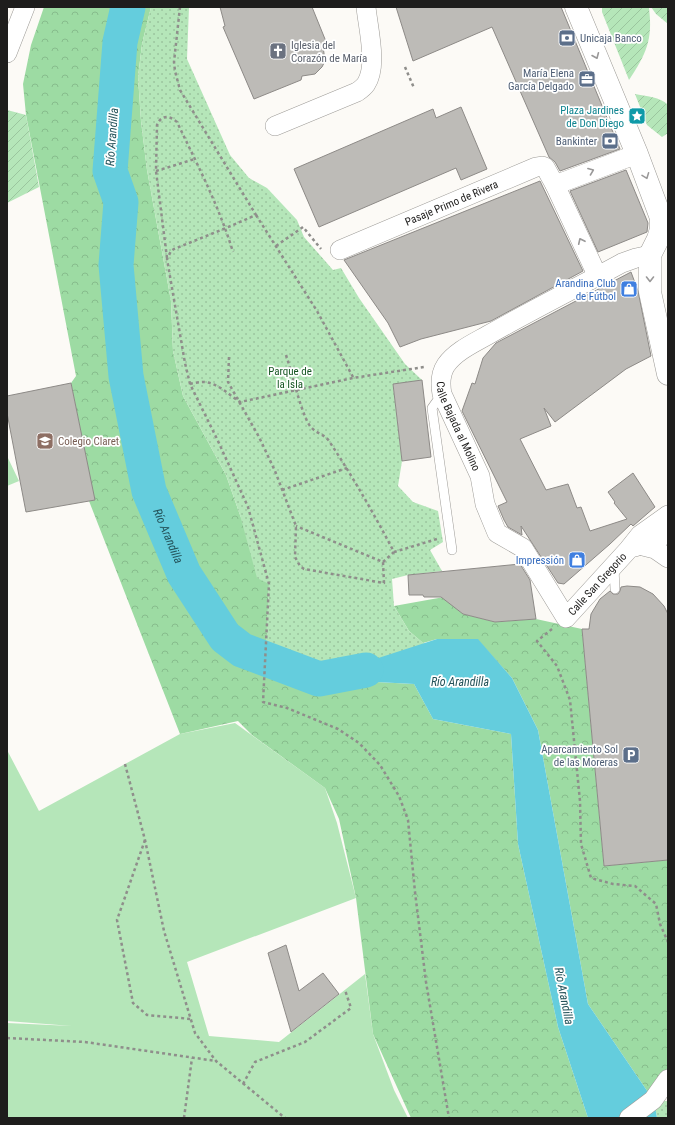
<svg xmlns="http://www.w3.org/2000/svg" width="675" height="1125" viewBox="0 0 675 1125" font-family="'Roboto Condensed',sans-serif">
	<defs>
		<pattern id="forest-crowns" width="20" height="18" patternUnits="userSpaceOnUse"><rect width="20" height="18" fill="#9ddba3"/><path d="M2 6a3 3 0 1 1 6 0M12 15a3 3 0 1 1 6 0" fill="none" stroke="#87bc8c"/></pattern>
		<pattern id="park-dots" width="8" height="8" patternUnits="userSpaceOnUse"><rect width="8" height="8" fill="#b5e6b9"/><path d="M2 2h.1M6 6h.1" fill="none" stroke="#9bc59e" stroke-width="1.8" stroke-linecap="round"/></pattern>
		<pattern id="garden-furrows" width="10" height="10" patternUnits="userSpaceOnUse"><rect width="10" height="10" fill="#b5e6b9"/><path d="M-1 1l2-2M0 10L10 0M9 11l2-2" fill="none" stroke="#9bc59e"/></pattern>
	</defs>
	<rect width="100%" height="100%" fill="#fcfaf6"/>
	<!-- grass -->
	<g fill="#b5e6b9">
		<path d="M7,456L19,481L7,486Z"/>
		<path d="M235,723L325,788L337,823L356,898L187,962L209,1036L279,1042L365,974L373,1034L394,1090L408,1118H7V1023L72,1026L7,1021V750L39,811L180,734Z"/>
	</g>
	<!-- forest -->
	<g fill="url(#forest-crowns)">
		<path d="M44,7H151L142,44L138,77L141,121L147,170L171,301L173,351L183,396L226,475L240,515L269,584L266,659L319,679L414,684L433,719L511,734L518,844L558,1027L588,1118H411L373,1034L356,898L339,819L325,788L252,735L238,721L180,734L89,501L94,498L71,383L76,376L26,115L23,84L31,45Z"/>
		<path d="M444,597L445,599L463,614L495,622L536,619L582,629L604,866L668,860V1072L654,1101L588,1004L538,730L512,678L478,640L437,639L423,643L409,631L394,606Z"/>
	</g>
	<!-- park -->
	<g fill="url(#park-dots)">
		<path d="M151,7H189L187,59L230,155L249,178L267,188L297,220L304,237L333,270L341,268L359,298L405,364L422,380L393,385L402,461L398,486L413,502L438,511L443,542L430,550L442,571L408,575L392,579L394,606L409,631L428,647L365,671L319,679L265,659L269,584L257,578L240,515L226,475L183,396L173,351L171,301L147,170L141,121L138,77L142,44Z"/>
		<path d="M654,1101H668V1118H657Z"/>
	</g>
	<!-- garden -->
	<g fill="url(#garden-furrows)">
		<path d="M602,7H647L649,8C653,40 646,54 629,80L602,12Z"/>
		<path d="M651,7H668V24L656,14Z"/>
		<path d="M635,94C645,96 661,97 668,105V133L662,137L647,125Z"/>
		<path d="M7,110L26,115L39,187L7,203Z"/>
	</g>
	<!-- water -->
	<path fill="#64cddd" d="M437,639H478L512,678L538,730L588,1004L654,1101L657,1118H588L558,1027L518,844L511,734L433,719L414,684L319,679L299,671L366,662Z"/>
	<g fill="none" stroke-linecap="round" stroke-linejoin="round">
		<!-- river -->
		<path stroke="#64cddd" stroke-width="35" id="s1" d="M128,7L120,42L110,171L121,202L116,265L126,376L149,491L184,574L225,637L242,650L319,679L366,670"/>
	</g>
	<!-- building -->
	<g fill="#bdbbb7" stroke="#8d8a87">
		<path d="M220,7H312L327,44L323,46L325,61L322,67L315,74L302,76L301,80L254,99L223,27L225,26Z"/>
		<path d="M396,7H561L620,149L560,171L555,162L549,157L492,27L413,61Z"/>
		<path d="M461,107L487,169L461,180L456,168L319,227L294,169L433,109L436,118Z"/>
		<path d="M626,170L648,223L647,232L598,252L570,191Z"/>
		<path d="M540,181L583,271L491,321L421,339L400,347L388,323L344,260Z"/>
		<path d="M631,272L638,291L651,356L626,369L555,422L544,408L551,426L520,439L546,490L568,484L577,508L581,507L590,531L627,519L614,503L615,502L608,492L633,473L655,507L633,526L631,524L610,544L564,584L558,583L521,526L522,535L508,527L504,520L498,506L507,502L462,411L472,383L475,384L483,358L496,343Z"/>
		<path d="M422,380L431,457L402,461L393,384Z"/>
		<path d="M71,383L95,500L26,512L7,413V396Z"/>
		<path d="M520,564L530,580L536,619L495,622L463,614L441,597H424L423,595H409L408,575Z"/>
		<path d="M627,586L640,587L653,594L664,606L668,614V860L604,866L582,629H589L591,614L600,599L610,591L613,594H618L620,591L621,587Z"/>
		<path d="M286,945L299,991L323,973L339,994L291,1032L268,953Z"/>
	</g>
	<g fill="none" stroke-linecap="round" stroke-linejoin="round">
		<!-- lane casing -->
		<g stroke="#9d9b97" stroke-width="10">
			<g id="lane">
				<path d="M442,394L432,408L452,550"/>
				<path d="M614,568L615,589"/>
			</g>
		</g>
		<!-- street casing -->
		<g stroke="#9d9b97" stroke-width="20">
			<g id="street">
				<path d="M7,53L25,7"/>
				<path d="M275,126L357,92C360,90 364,87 366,84C378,66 368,28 366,7"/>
				<path d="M555,185L637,154"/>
				<path id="s2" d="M340,250L536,167L542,166L545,167L555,185L598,277"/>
				<path id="s3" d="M650,255L636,258L622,263C578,287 532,310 488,335C474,343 456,351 446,365C440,374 440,383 442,394L480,476L485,504L497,533L523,548L566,618L628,550L640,535L668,515"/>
				<path d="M639,545L655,549L668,558"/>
				<path d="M635,547L668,534"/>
				<path d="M629,1118L653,1100L668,1079"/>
			</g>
		</g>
		<!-- secondary casing -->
		<g stroke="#9d9b97" stroke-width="23">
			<path id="secondary" d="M576,7L637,154L661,218V229L658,239L650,255V292L668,374"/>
		</g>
		<!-- path -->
		<g stroke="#8f8e8b" stroke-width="2.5" stroke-dasharray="3 3" stroke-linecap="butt">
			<path d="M180,7L174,62L175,71L180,90L256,215L226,228L174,249L171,251L167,259L185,363L190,384L218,441L248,507L269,584L263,702L287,708L338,729L359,743L380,765L399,796L408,820L415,892L426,982L449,1118"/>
			<path d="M405,67L414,88"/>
			<path d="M156,171L195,159"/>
			<path d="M256,215L317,311L353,377"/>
			<path d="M276,246L303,227L321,249"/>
			<path d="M167,258L156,171L157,125C161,115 169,115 177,122C197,164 219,206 233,252"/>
			<path d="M286,355C293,376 298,401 307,421C313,434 324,433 329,441C353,477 374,514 394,552L437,539"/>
			<path d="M229,357L228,382L259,437L275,471L296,526L295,557L300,566L304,569L384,583L383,562L296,526"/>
			<path d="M190,384C194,383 199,382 203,382C217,382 229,395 240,402L353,378L424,367"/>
			<path d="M282,490L347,468"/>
			<path d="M383,562L394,552"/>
			<path d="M552,629L537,641L557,666L570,700L580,801L581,844L591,878L613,884L635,886L656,904L660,924L668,942"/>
			<path d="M125,764L145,840L164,931L195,1033L216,1061L285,1118"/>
			<path d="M145,840L117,920L133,1003L147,1015L191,1019"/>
			<path d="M7,1038L85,1042L216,1061"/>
			<path d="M243,1084L255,1062L305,1042L351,1008L345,990"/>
			<path d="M184,1118L192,1058"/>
		</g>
		<!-- lane -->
		<use href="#lane" stroke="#fff" stroke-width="9"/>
		<!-- street -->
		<use href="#street" stroke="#fff" stroke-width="19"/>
		<!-- secondary -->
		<use href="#secondary" stroke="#fff" stroke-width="22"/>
	</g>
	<!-- one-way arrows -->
	<defs><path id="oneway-chevron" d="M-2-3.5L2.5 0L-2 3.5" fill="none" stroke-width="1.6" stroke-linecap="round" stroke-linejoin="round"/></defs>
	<g stroke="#9a9999">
		<use href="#oneway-chevron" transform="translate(596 56) rotate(67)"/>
		<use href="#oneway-chevron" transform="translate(591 171) rotate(-21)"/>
		<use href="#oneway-chevron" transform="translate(646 176) rotate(69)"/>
		<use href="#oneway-chevron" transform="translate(581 241) rotate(-115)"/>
		<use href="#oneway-chevron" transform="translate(650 279) rotate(90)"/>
	</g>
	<!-- icons -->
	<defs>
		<g id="bank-square" transform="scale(0.9)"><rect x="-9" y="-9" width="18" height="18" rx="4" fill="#5c6f8a" stroke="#fff"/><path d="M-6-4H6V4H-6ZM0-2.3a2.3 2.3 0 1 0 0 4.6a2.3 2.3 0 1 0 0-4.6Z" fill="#fff"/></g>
		<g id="church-square" transform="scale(0.9)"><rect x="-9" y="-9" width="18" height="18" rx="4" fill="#6b7280" stroke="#fff"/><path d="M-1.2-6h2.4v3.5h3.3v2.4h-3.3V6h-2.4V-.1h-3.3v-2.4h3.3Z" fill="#fff"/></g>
		<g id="office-square" transform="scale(0.9)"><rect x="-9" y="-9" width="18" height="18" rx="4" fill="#5c6f8a" stroke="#fff"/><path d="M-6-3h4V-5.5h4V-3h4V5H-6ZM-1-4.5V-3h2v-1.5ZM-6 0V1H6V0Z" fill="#fff"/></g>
		<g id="sight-square" transform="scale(0.9)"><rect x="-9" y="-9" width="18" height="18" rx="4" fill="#0f9aa8" stroke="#fff"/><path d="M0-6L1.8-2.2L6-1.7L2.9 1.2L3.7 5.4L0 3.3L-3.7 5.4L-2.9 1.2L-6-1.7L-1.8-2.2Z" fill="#fff"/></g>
		<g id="shop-square" transform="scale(0.9)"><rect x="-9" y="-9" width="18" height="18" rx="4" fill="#3f7fe0" stroke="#fff"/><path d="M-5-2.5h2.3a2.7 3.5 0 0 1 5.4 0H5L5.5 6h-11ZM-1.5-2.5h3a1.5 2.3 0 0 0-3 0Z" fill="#fff"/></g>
		<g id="school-square" transform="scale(0.9)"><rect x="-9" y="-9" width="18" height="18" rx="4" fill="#8d6e63" stroke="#fff"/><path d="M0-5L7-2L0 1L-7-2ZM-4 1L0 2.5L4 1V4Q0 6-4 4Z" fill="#fff"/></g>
		<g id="parking-square" transform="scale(0.9)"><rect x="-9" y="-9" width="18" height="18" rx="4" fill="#5c6f8a" stroke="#fff"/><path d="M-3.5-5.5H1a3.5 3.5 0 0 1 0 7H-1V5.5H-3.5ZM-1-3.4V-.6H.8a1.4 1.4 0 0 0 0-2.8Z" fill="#fff"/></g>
	</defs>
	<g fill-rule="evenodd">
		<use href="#bank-square" x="567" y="38"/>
		<use href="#church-square" x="278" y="51"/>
		<use href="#office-square" x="587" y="79"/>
		<use href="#sight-square" x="637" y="116"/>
		<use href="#bank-square" x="610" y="141"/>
		<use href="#shop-square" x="629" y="289"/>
		<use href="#school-square" x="45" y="441"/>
		<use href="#shop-square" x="577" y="560"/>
		<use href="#parking-square" x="631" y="755"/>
	</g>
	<g text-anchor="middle" stroke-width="3.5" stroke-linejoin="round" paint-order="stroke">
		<!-- service labels -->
		<g font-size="11" fill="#4e5e75" stroke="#fff" text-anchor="end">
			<text x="580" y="42" text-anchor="start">Unicaja Banco</text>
			<text x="574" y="77">María Elena<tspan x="574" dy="13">García Delgado</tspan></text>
			<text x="597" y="145">Bankinter</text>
			<text x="618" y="753">Aparcamiento Sol<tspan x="618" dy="13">de las Moreras</tspan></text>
		</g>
		<!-- worship labels -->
		<g font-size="11" fill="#5b616d" stroke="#fff" text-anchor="start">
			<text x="291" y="49">Iglesia del<tspan x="291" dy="13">Corazón de María</tspan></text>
		</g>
		<!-- culture labels -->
		<g font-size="11" fill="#0d838f" stroke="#fff" text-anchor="end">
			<text x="624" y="114">Plaza Jardines<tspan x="624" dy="13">de Don Diego</tspan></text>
		</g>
		<!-- street labels -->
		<g font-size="11" fill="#1e1d1c" stroke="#fff">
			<text dy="4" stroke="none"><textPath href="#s2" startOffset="121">Pasaje Primo de Rivera</textPath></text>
			<text dy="4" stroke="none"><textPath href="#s3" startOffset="299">Calle Bajada al Molino</textPath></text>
			<text dy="4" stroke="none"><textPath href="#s3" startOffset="572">Calle San Gregorio</textPath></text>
		</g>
		<!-- shop labels -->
		<g font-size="11" fill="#366cbe" stroke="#fff" text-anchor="end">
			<text x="616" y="287">Arandina Club<tspan x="616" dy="13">de Fútbol</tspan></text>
			<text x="564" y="564">Impressión</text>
		</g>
		<!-- park labels -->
		<g font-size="11" fill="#165623" stroke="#fff">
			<text x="290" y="375">Parque de<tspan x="290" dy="13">la Isla</tspan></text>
		</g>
		<!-- education labels -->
		<g font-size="11" fill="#785e54" stroke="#fff" text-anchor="start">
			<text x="58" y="445">Colegio Claret</text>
		</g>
		<!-- water labels -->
		<g font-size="12" font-style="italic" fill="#235259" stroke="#fff">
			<text transform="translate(112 137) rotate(-86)" y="4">Río Arandilla</text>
			<text dy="4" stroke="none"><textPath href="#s1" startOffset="539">Río Arandilla</textPath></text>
			<text x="460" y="686">Río Arandilla</text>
			<text transform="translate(564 996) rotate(79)" y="4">Río Arandilla</text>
		</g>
	</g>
	<!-- border -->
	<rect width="675" height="1125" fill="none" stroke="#1e1d1c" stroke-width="16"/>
</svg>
